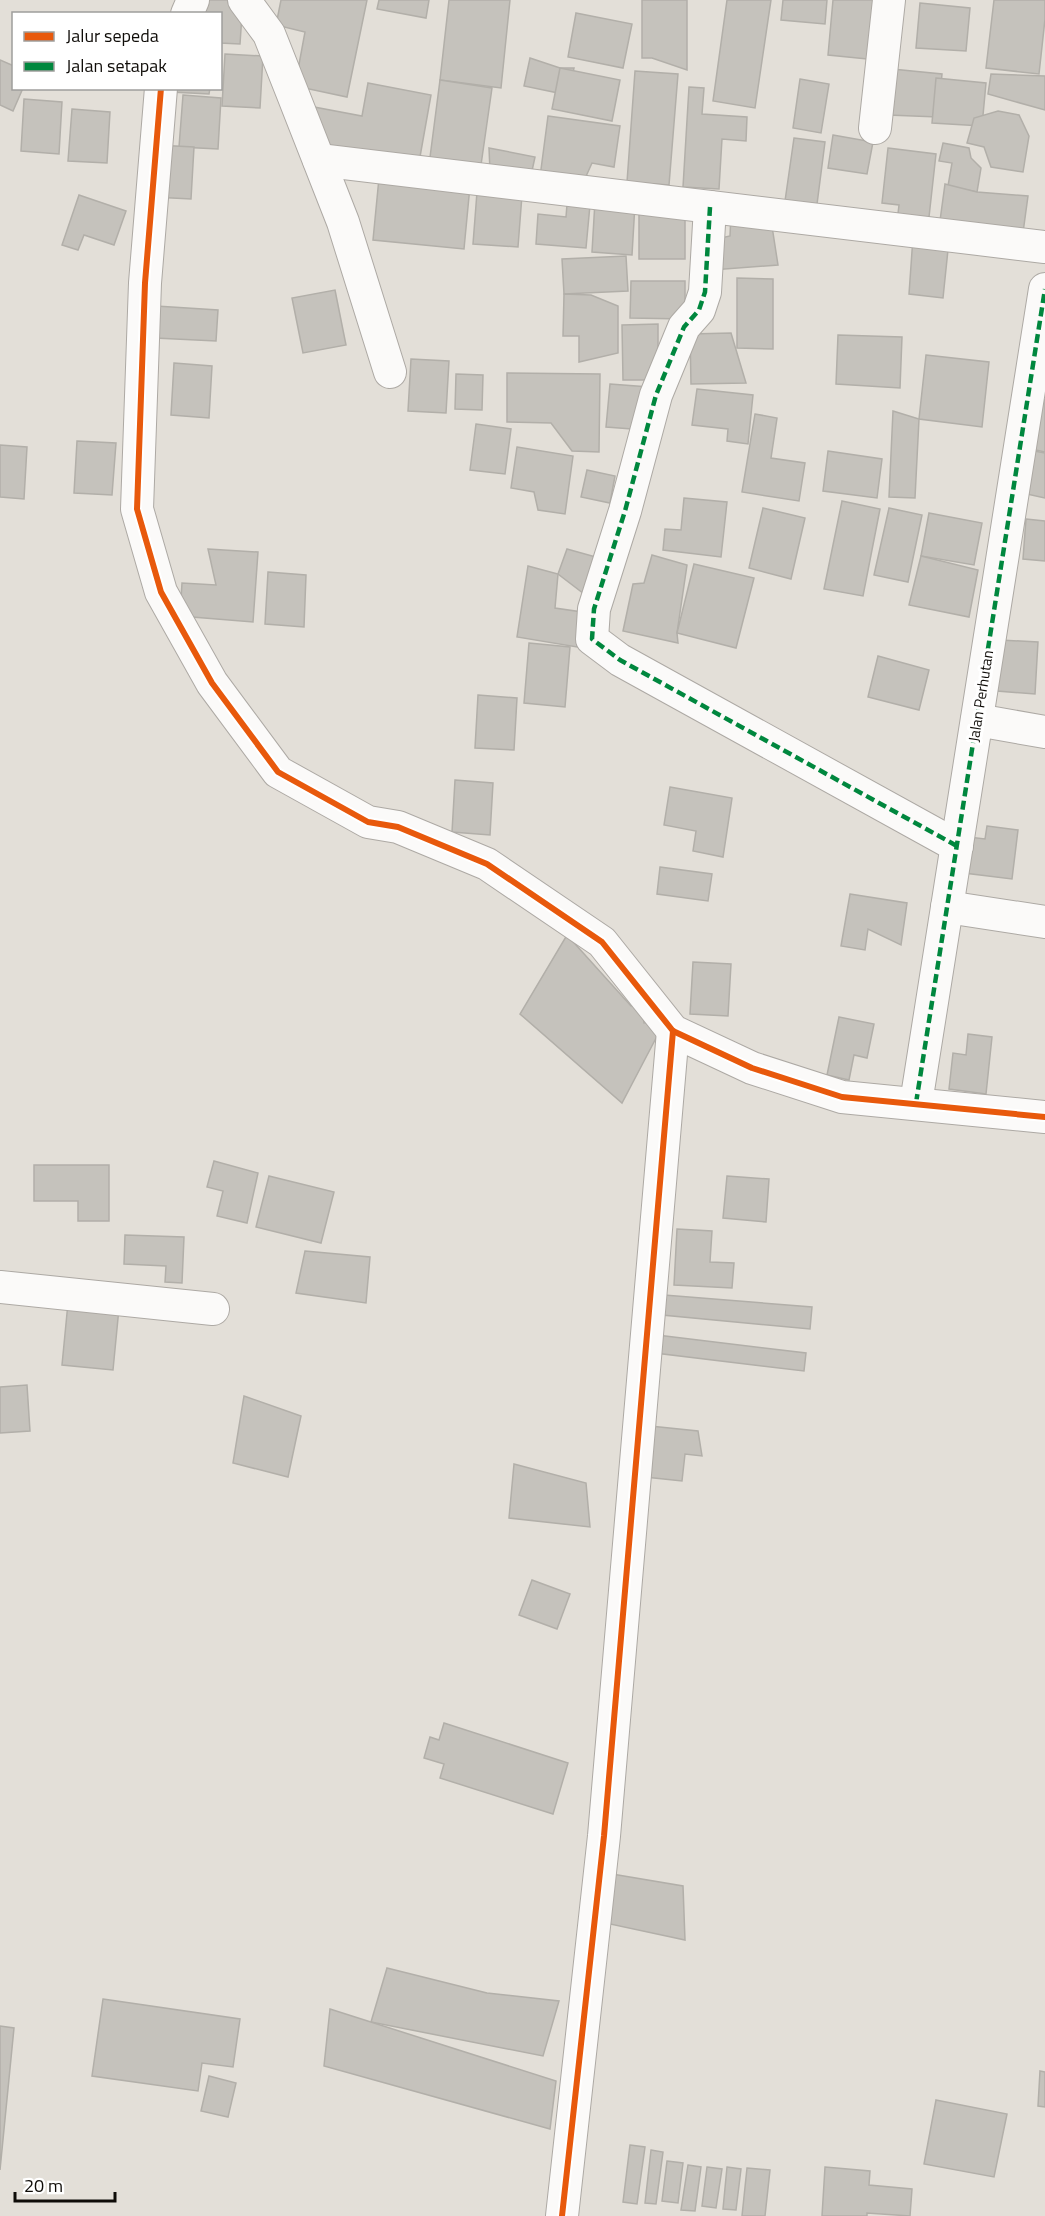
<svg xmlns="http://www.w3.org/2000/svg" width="1045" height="2216" viewBox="0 0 1045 2216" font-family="'Titillium Web',sans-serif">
	<rect width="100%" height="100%" fill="#e3dfd8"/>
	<!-- building -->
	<g fill="#c5c2bc" stroke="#b2afa9" stroke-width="1.5">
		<path d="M204,0H243L240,44L220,43V14H204Z"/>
		<path d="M281,0H367L347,97L295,86L305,32L276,25Z"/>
		<path d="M379,0H429L426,18L377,9Z"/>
		<path d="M449,0H510L501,88L440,80Z"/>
		<path d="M642,0H687V70L652,58H642Z"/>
		<path d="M727,0H771L755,108L713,101Z"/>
		<path d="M783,0H827L825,24L781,20Z"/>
		<path d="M833,0H883L877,60L828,55Z"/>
		<path d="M994,0H1045V19L1039,74L986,68Z"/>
		<path d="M920,3L970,8L966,51L916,48Z"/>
		<path d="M576,13L632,24L623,68L568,57Z"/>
		<path d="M225,54L263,56L260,108L222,106Z"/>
		<path d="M530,58L560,68H574L568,95L524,86Z"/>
		<path d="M0,60L14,66V88H23L13,111L0,105Z"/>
		<path d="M560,68L620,80L612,121L552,109Z"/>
		<path d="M892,69L942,74L938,117L888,115Z"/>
		<path d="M635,71L678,74L669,185L627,182Z"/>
		<path d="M991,74L1045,76V110L988,94Z"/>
		<path d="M936,78L986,83L982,126L932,123Z"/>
		<path d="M800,79L829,84L821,133L793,128Z"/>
		<path d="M440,80L492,88L480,172L429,165Z"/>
		<path d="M368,83L431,95L418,168L328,151L309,106L362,116Z"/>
		<path d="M689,87L704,88L702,114L747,117L746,141L722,139L719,189L683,187Z"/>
		<path d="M171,88H210L209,94L171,92Z"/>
		<path d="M183,95L221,98L218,149L179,147Z"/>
		<path d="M24,99L62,102L59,154L21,151Z"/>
		<path d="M72,109L110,112L107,163L68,161Z"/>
		<path d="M998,111L1019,115L1029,136L1023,172L991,167L984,147L967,143L974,118Z"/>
		<path d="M548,116L620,126L614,167L592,163L583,183L540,177Z"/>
		<path d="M833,135L873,142L867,174L828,168Z"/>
		<path d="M794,138L825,142L816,212L784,208Z"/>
		<path d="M943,143L969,148L971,158L981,168L977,192L948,186L952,163L939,161Z"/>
		<path d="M156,145L194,147L191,199L153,197Z"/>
		<path d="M489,148L535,157L530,180L490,171Z"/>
		<path d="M888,148L936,154L928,226L897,222L899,205L882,203Z"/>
		<path d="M379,178L470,186L464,249L373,240Z"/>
		<path d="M945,184L977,192L1028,196L1022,240L939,228Z"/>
		<path d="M477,192L522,195L518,247L473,244Z"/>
		<path d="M568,192L591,194L586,248L536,244L538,214L566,217Z"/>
		<path d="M79,195L126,211L114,245L84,235L78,250L62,245Z"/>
		<path d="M595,201L635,204L632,255L592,252Z"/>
		<path d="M639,207L685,208V259H639Z"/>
		<path d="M731,214L771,220L778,265L712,270V240L730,236Z"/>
		<path d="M913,237L949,240L943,298L909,294Z"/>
		<path d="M626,256L628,291L564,294L562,259Z"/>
		<path d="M737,278L773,279V349L737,348Z"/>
		<path d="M631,281H685V319L630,318Z"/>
		<path d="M335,290L346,345L303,353L292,298Z"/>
		<path d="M564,294L591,295L618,306V353L579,362V336H563Z"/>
		<path d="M156,306L218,310L216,341L155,338Z"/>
		<path d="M658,324V380H623L622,325Z"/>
		<path d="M731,333L746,383L691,384L690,334Z"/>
		<path d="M838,335L902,337L900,388L836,384Z"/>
		<path d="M926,355L989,362L982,427L919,419Z"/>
		<path d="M411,359L449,361L446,413L408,411Z"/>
		<path d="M174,363L212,366L209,418L171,415Z"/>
		<path d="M507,373L600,374L599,452L572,451L551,423L507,422Z"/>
		<path d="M456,374L483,375L482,410L455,409Z"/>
		<path d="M610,384L649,387L645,430L606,427Z"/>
		<path d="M697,389L753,395L748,444L727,441L728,429L692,425Z"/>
		<path d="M1040,399L1045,400V452L1031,449Z"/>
		<path d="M893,411L919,419L915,498L889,497Z"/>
		<path d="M755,414L777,418L771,458L805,463L799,501L742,492Z"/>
		<path d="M476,424L511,429L505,474L470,470Z"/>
		<path d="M77,441L116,443L112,495L74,493Z"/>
		<path d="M0,445L27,447L24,499L0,497Z"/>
		<path d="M517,447L573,456L565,514L538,510L534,492L511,488Z"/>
		<path d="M1029,450L1045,453V498L1022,493Z"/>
		<path d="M828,451L882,459L877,498L823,491Z"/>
		<path d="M587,470L615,476L610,503L581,497Z"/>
		<path d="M684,498L727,502L721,557L663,550L665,529L681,530Z"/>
		<path d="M842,501L880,509L863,596L824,589Z"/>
		<path d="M763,508L805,518L791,579L749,568Z"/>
		<path d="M889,508L922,515L908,582L874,575Z"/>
		<path d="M929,513L982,523L974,565L921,556Z"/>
		<path d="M1026,519L1045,521V561L1023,559Z"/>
		<path d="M208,549L258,552L253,622L180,616L182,583L216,585Z"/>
		<path d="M567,549L603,559L592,600L558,574Z"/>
		<path d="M652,555L687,565L677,633L678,643L623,631L633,584L644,583Z"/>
		<path d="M921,556L978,570L969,617L909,605Z"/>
		<path d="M694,564L754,578L736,648L677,633Z"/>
		<path d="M528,566L558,574L555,608L582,612L577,647L517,637Z"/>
		<path d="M268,572L306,575L304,627L265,624Z"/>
		<path d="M1000,640L1038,642L1035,694L997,691Z"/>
		<path d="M529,643L570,647L565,707L524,703Z"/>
		<path d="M878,656L929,670L919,710L868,697Z"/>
		<path d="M478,695L517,698L514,750L475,748Z"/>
		<path d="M455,780L493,783L490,835L452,832Z"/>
		<path d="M670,787L732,798L723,857L693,851L696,831L664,825Z"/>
		<path d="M987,826L1018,830L1012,879L964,873L969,837L985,839Z"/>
		<path d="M660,867L712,874L708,901L657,894Z"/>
		<path d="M850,894L907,903L901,945L868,929L865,950L841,946Z"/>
		<path d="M567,935L631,1006L639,989L644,1023L665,1021L622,1103L520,1014Z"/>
		<path d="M693,962L731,964L728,1016L690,1014Z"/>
		<path d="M839,1017L874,1024L867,1058L854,1055L849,1080L827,1075Z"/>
		<path d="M968,1034L992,1037L986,1094L949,1089L953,1053L966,1055Z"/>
		<path d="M214,1161L258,1173L247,1223L217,1216L223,1191L207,1187Z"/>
		<path d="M34,1165H109V1221H78V1201H34Z"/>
		<path d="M269,1176L334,1192L321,1243L256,1227Z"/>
		<path d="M727,1176L769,1179L766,1222L723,1218Z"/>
		<path d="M677,1229L712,1231L710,1262L734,1263L732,1288L674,1285Z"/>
		<path d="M125,1235L184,1237L182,1283L165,1282L166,1266L124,1264Z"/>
		<path d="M305,1251L370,1257L366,1303L296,1293Z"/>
		<path d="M664,1295L812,1307L810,1329L662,1315Z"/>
		<path d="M68,1303L119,1308L113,1370L62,1365Z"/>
		<path d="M657,1335L806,1353L804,1371L655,1353Z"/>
		<path d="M27,1385L30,1431L0,1433V1387Z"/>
		<path d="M244,1396L301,1416L288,1477L233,1463Z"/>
		<path d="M650,1426L698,1431L702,1456L685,1454L682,1481L645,1477Z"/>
		<path d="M514,1464L586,1483L590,1527L509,1518Z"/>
		<path d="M532,1580L570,1594L557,1629L519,1615Z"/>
		<path d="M444,1723L568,1763L553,1814L440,1778L444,1764L424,1758L430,1737L439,1740Z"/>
		<path d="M612,1874L683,1886L685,1940L610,1924Z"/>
		<path d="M387,1968L487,1993L559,2001L543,2056L371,2022Z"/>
		<path d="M103,1999L240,2019L233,2067L202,2063L198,2091L92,2076Z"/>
		<path d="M330,2009L556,2081L550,2129L324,2066Z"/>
		<path d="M0,2026L14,2028L0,2170Z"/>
		<path d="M1040,2071L1045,2072V2107L1038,2106Z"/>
		<path d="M209,2076L236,2083L228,2117L201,2111Z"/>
		<path d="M936,2100L1007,2114L994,2177L924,2164Z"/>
		<path d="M630,2145L645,2147L637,2204L623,2202Z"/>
		<path d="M651,2150L663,2152L656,2204L645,2203Z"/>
		<path d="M667,2161L683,2163L678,2203L662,2201Z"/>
		<path d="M688,2165L701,2167L695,2211L681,2210Z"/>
		<path d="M707,2167L722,2169L716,2208L702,2206Z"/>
		<path d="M727,2167L741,2169L736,2210L723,2209Z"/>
		<path d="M825,2167L870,2171L869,2185L912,2189L910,2216L867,2213V2216H822Z"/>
		<path d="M747,2168L770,2170L765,2216H742Z"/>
	</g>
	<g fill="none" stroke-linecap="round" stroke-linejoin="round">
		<!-- minor casing -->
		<g stroke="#ada9a4" stroke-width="34">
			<g id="minor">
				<path d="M244,0L269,34L292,92L343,222L390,372"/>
				<path d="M187,14L193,0"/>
				<path d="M161,88L145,283L137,509L161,592L212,683L278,772L368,822L398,827L487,864L602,942L673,1031L752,1068L842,1097L1045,1117"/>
				<path d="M875,128L889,0"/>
				<path d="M319,160L1045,247"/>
				<path d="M710,207L705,292L699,310L684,327L656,395L625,511L594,609L592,639L620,660L957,846"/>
				<path d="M977,720L1045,732"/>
				<path d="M947,907L1045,922"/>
				<path d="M916,1103L1045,289"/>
				<path d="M0,1287L213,1309"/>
				<path d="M562,2216L604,1836L673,1031"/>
			</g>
		</g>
		<!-- minor -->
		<use href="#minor" stroke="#fbfaf9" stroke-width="32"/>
		<!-- quiet -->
		<g stroke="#00873e" stroke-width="4.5" stroke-dasharray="9 4.5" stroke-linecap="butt">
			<path d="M710,207L705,292L699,310L684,327L656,395L625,511L594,609L592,639L620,660L957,846"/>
			<path d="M916,1103L1045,289"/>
		</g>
		<!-- cycleway casing -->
		<g stroke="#fff" stroke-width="10">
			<g id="cycleway">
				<path d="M161,88L145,283L137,509L161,592L212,683L278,772L368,822L398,827L487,864L602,942L673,1031L752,1068L842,1097L1045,1117"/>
				<path d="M562,2216L604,1836L673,1031"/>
			</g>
		</g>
		<!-- cycleway -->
		<use href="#cycleway" stroke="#e8590c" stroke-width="6"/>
	</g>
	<g text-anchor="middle" stroke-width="6" stroke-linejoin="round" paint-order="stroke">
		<!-- street labels -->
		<g font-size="15" fill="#0f0c08" stroke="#fff">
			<text transform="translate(981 696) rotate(-81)" y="5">Jalan Perhutan</text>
		</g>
	</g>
	<!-- legend -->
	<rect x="12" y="12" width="210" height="78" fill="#ffffff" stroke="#9f9e9c" stroke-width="1.5"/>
	<rect x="24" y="32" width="30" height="9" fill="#e8590c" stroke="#9f9e9c" stroke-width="1.5"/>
	<text x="66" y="42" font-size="18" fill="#0f0c08">Jalur sepeda</text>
	<rect x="24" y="62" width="30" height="9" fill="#00873e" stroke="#9f9e9c" stroke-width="1.5"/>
	<text x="66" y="72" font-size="18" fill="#0f0c08">Jalan setapak</text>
	<!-- scale -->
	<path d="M15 2192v9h100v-9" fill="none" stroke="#0f0c08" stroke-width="3"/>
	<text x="24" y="2192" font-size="18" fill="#0f0c08" stroke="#ffffff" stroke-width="4.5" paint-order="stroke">20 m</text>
</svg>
